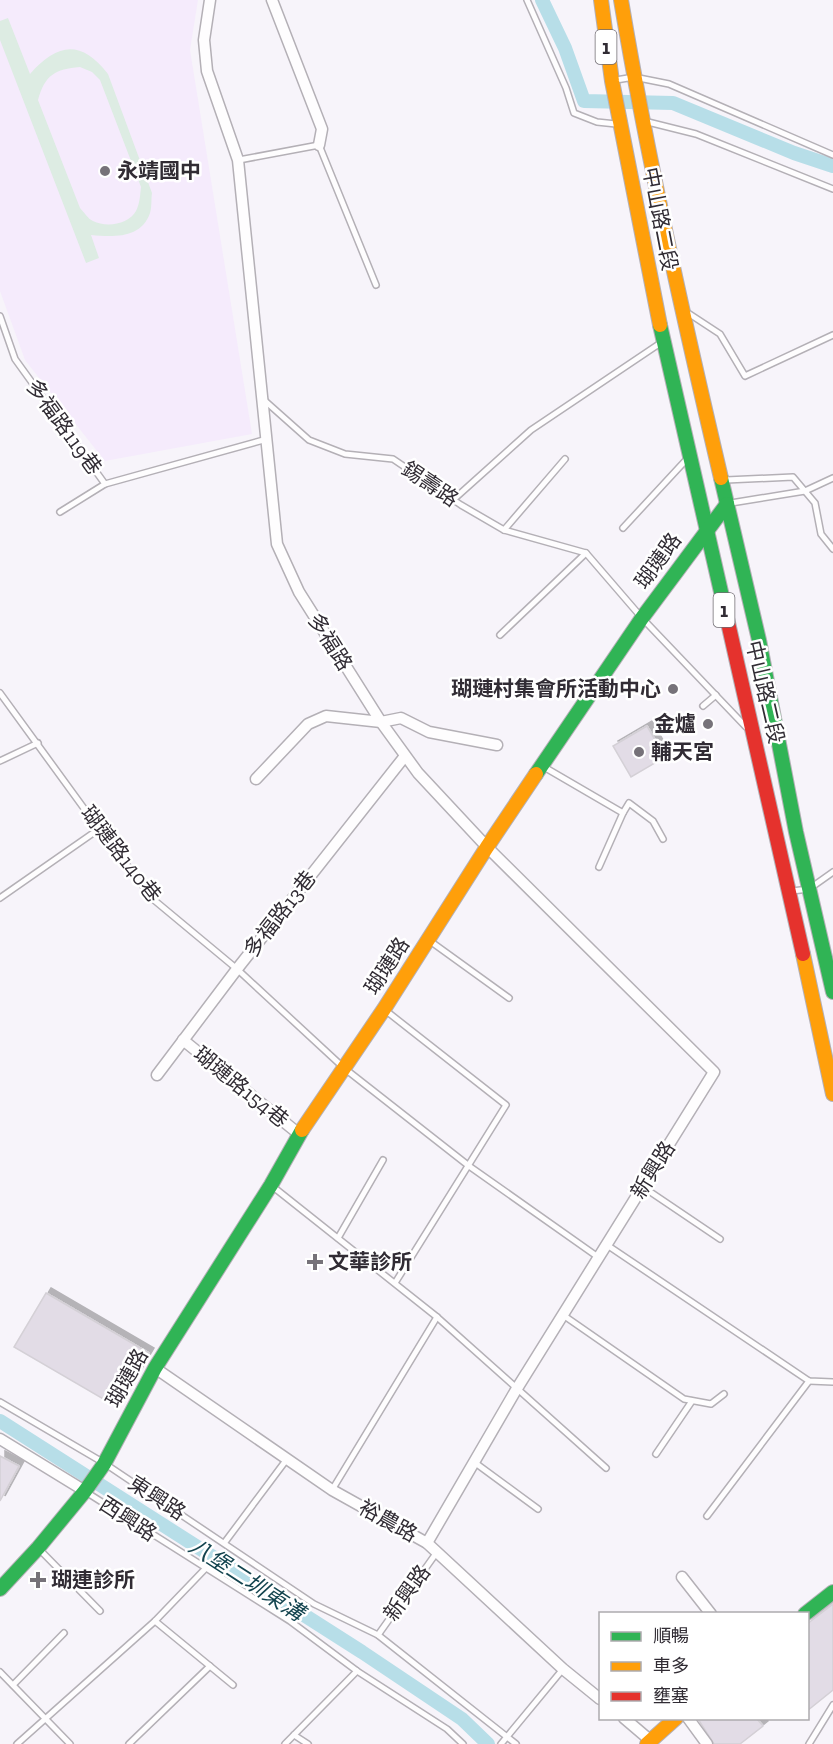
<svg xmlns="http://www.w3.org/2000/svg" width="833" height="1744" viewBox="0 0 833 1744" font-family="'Zilla Slab','Noto Sans TC',serif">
	<defs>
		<filter id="shadow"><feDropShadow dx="5" dy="-5" stdDeviation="0" flood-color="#0004"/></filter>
	</defs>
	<rect width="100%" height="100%" fill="#f7f4fa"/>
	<!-- built -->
	<path fill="#f5ebfc" d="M0,0H198L190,50L252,434L105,461L25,360L0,291Z"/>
	<!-- green -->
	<path fill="#ddece3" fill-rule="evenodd" d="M8,18L30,74C57,43 81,39 108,74L152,193C151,199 152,207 150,213C141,239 113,237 91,235L99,258L86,263L0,40V21ZM80,67L92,72L100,80L141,187C140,195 140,203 136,211C129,224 107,228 93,221C88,219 84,212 80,208L38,100C45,75 55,69 80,67Z"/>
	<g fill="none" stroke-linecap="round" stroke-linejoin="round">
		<!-- canal -->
		<g stroke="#b7dee8" stroke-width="14">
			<path d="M542,0L565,48L584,101L673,103L794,153L833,166"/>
			<path d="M0,1421L362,1652L462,1719L488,1744"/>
		</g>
	</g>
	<!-- building -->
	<g fill="#e2dce6" stroke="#d4d0d6" stroke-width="1.5" filter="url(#shadow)">
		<path d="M647,726L665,757L631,777L613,746Z"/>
		<path d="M46,1293L149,1353L117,1407L14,1347Z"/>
		<path d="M0,1456L19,1466L0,1501Z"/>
		<path d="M833,1604V1690L807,1711V1624Z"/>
		<path d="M698,1719H757L763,1726L740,1744H714Z"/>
	</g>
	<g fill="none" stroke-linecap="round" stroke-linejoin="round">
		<!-- lane casing -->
		<g stroke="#b4b0b6" stroke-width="8">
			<g id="lane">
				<path d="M527,0L566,88L574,113L597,122L616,124"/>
				<path d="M616,80L634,77L669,84L833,155"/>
				<path d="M648,122L696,134L833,189"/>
				<path d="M239,160L319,145L376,285"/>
				<path d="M688,313L720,334L745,376L833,335"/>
				<path d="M0,316L15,359L105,484L267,439"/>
				<path d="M264,400L309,440L345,454L393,459L461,505L504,530L586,553L642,618L746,727"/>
				<path d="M726,480L793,477L815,503L821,534L833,549"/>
				<path d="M453,500L531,430L659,344"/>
				<path d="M731,503L805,491L833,478"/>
				<path d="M60,512L105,484"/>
				<path d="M623,528L686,460"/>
				<path d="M504,530L565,459"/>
				<path d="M500,635L586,553"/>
				<path d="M0,693L99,829L154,900L237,969L344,1068L469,1166L598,1257"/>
				<path d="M703,706L716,695"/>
				<path d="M0,761L38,743"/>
				<path d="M544,767L623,813L629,803L653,821L663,839"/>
				<path d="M599,867L623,813"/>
				<path d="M792,891L809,889L833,872"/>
				<path d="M0,898L99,829"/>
				<path d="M430,941L509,998"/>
				<path d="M385,1010L506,1105L395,1283"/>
				<path d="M272,1186L437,1317L606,1468"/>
				<path d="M643,1187L720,1239"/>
				<path d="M338,1238L383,1160"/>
				<path d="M607,1245L809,1381L833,1382"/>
				<path d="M563,1315L684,1399L711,1404L724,1394"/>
				<path d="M0,1402L104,1463L314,1604L378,1635L516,1744"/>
				<path d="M656,1454L692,1401"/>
				<path d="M474,1462L538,1509"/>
				<path d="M332,1490L437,1317"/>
				<path d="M86,1492L290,1621L357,1671L447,1729L463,1744"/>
				<path d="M707,1516L809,1381"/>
				<path d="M225,1542L287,1459"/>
				<path d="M40,1550L100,1611"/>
				<path d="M155,1621L233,1685"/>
				<path d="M378,1635L437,1552"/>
				<path d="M0,1672L70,1744"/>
				<path d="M13,1685L64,1633"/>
				<path d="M294,1735L308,1744"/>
				<path d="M17,1744L155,1621L205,1569"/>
				<path d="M129,1744L210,1666"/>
				<path d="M285,1744L357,1671"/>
				<path d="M501,1744L563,1669"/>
				<path d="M809,1744L833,1705"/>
			</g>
		</g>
		<!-- street casing -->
		<g stroke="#b4b0b6" stroke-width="13">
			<g id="street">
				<path d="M210,0L204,40L207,71L238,160L277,544L299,592L381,722L418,773L487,847L714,1072L516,1390L427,1543"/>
				<path d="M272,0L322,129L319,145"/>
				<path d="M256,779L308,724L326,716L381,722L401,718L429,732L497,745"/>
				<path d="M183,1040L299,1134"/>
				<path d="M157,1075L237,969L405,756"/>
				<path d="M155,1368L332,1490L427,1543L563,1669L600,1699"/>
				<path d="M0,1439L85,1491"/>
				<path d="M682,1577L711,1614"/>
				<path d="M624,1718L651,1741"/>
				<path d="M688,1718L707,1744"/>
			</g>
		</g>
		<!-- fast casing -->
		<g stroke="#b4b0b6" stroke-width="16">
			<g id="fast">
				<path d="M660,325L724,605"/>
				<path d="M721,478L759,640L796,832L833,992"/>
				<path d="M536,774L642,618L727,504"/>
				<path d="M0,1589L38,1548L85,1491L104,1464L155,1368L271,1185L302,1130"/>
				<path d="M805,1614L833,1592"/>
			</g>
		</g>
		<!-- slow casing -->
		<g stroke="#b4b0b6" stroke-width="16">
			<g id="slow">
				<path d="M601,0L612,81L660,325"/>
				<path d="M621,0C648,161 684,320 721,478"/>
				<path d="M803,954L833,1094"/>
				<path d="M302,1130L384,1009L487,847L536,774"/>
				<path d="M647,1744L676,1718"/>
			</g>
		</g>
		<!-- jam casing -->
		<g stroke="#b4b0b6" stroke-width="16">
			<path id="jam" d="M724,605L803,954"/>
		</g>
		<!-- lane -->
		<use href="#lane" stroke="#fefdfe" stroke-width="5"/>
		<!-- street -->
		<use href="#street" stroke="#fefdfe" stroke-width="10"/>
		<!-- fast -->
		<use href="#fast" stroke="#30b455" stroke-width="14"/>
		<!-- slow -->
		<use href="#slow" stroke="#ff9f0a" stroke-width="14"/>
		<!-- jam -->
		<use href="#jam" stroke="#e5322d" stroke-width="14"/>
	</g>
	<!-- markers -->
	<g fill="#767279" stroke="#fff" stroke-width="2">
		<circle cx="105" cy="171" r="6"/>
		<circle cx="673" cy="689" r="6"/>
		<circle cx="708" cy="724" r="6"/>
		<circle cx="639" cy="752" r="6"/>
		<path d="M312 1253h6v6h6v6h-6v6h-6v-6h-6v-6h6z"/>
		<path d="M35 1571h6v6h6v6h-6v6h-6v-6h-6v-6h6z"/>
	</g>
	<g text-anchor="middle" stroke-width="5" stroke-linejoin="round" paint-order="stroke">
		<!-- shield labels -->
		<g fill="#fff" stroke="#6f6b71" stroke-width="1.5">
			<rect x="595.5" y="30" width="21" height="34" rx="4.5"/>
			<rect x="713.5" y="593" width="21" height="34" rx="4.5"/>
		</g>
		<g font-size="20" font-weight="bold" fill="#312c34">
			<text x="606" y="54">1</text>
			<text x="724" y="617">1</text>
		</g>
		<!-- poi labels -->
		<g font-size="21" font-weight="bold" fill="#312c34" stroke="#fff" text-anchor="start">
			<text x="117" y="178">永靖國中</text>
			<text x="661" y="696" text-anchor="end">瑚璉村集會所活動中心</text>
			<text x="696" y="731" text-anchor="end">金爐</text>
			<text x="651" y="759">輔天宮</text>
			<text x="328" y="1269">文華診所</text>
			<text x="51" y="1587">瑚連診所</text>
		</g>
		<!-- street labels -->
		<g font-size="21" fill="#312c34" stroke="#fff">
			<text transform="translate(660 219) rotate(79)" y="7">中山路二段</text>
			<text transform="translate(64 427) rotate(54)" y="7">多福路119巷</text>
			<text transform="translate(430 484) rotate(34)" y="7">錫壽路</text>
			<text transform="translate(658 561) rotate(-54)" y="7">瑚璉路</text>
			<text transform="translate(330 642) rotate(58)" y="7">多福路</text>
			<text transform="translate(765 692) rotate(77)" y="7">中山路二段</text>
			<text transform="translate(121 854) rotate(52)" y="7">瑚璉路140巷</text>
			<text transform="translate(280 914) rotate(-52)" y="7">多福路13巷</text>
			<text transform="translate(387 966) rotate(-57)" y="7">瑚璉路</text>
			<text transform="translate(241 1087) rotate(39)" y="7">瑚璉路154巷</text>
			<text transform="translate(653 1170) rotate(-58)" y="7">新興路</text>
			<text transform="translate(127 1378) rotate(-61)" y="7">瑚璉路</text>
			<text transform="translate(157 1498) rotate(33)" y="7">東興路</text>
			<text transform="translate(128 1519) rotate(33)" y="7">西興路</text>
			<text transform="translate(388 1521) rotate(29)" y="7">裕農路</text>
			<text transform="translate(407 1593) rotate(-54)" y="7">新興路</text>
		</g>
		<!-- water labels -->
		<g font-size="22" font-style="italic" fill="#13444f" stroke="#fff">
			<text transform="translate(247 1579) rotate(33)" y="8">八堡二圳東溝</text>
		</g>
	</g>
	<!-- legend -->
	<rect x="599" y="1612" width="210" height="108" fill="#ffffff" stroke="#adabae" stroke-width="1.5"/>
	<rect x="611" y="1632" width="30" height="9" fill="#30b455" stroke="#adabae" stroke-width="1.5"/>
	<text x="653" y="1642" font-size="18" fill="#312c34">順暢</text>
	<rect x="611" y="1662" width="30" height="9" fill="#ff9f0a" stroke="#adabae" stroke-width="1.5"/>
	<text x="653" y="1672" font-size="18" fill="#312c34">車多</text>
	<rect x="611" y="1692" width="30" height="9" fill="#e5322d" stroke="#adabae" stroke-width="1.5"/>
	<text x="653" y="1702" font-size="18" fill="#312c34">壅塞</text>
</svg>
